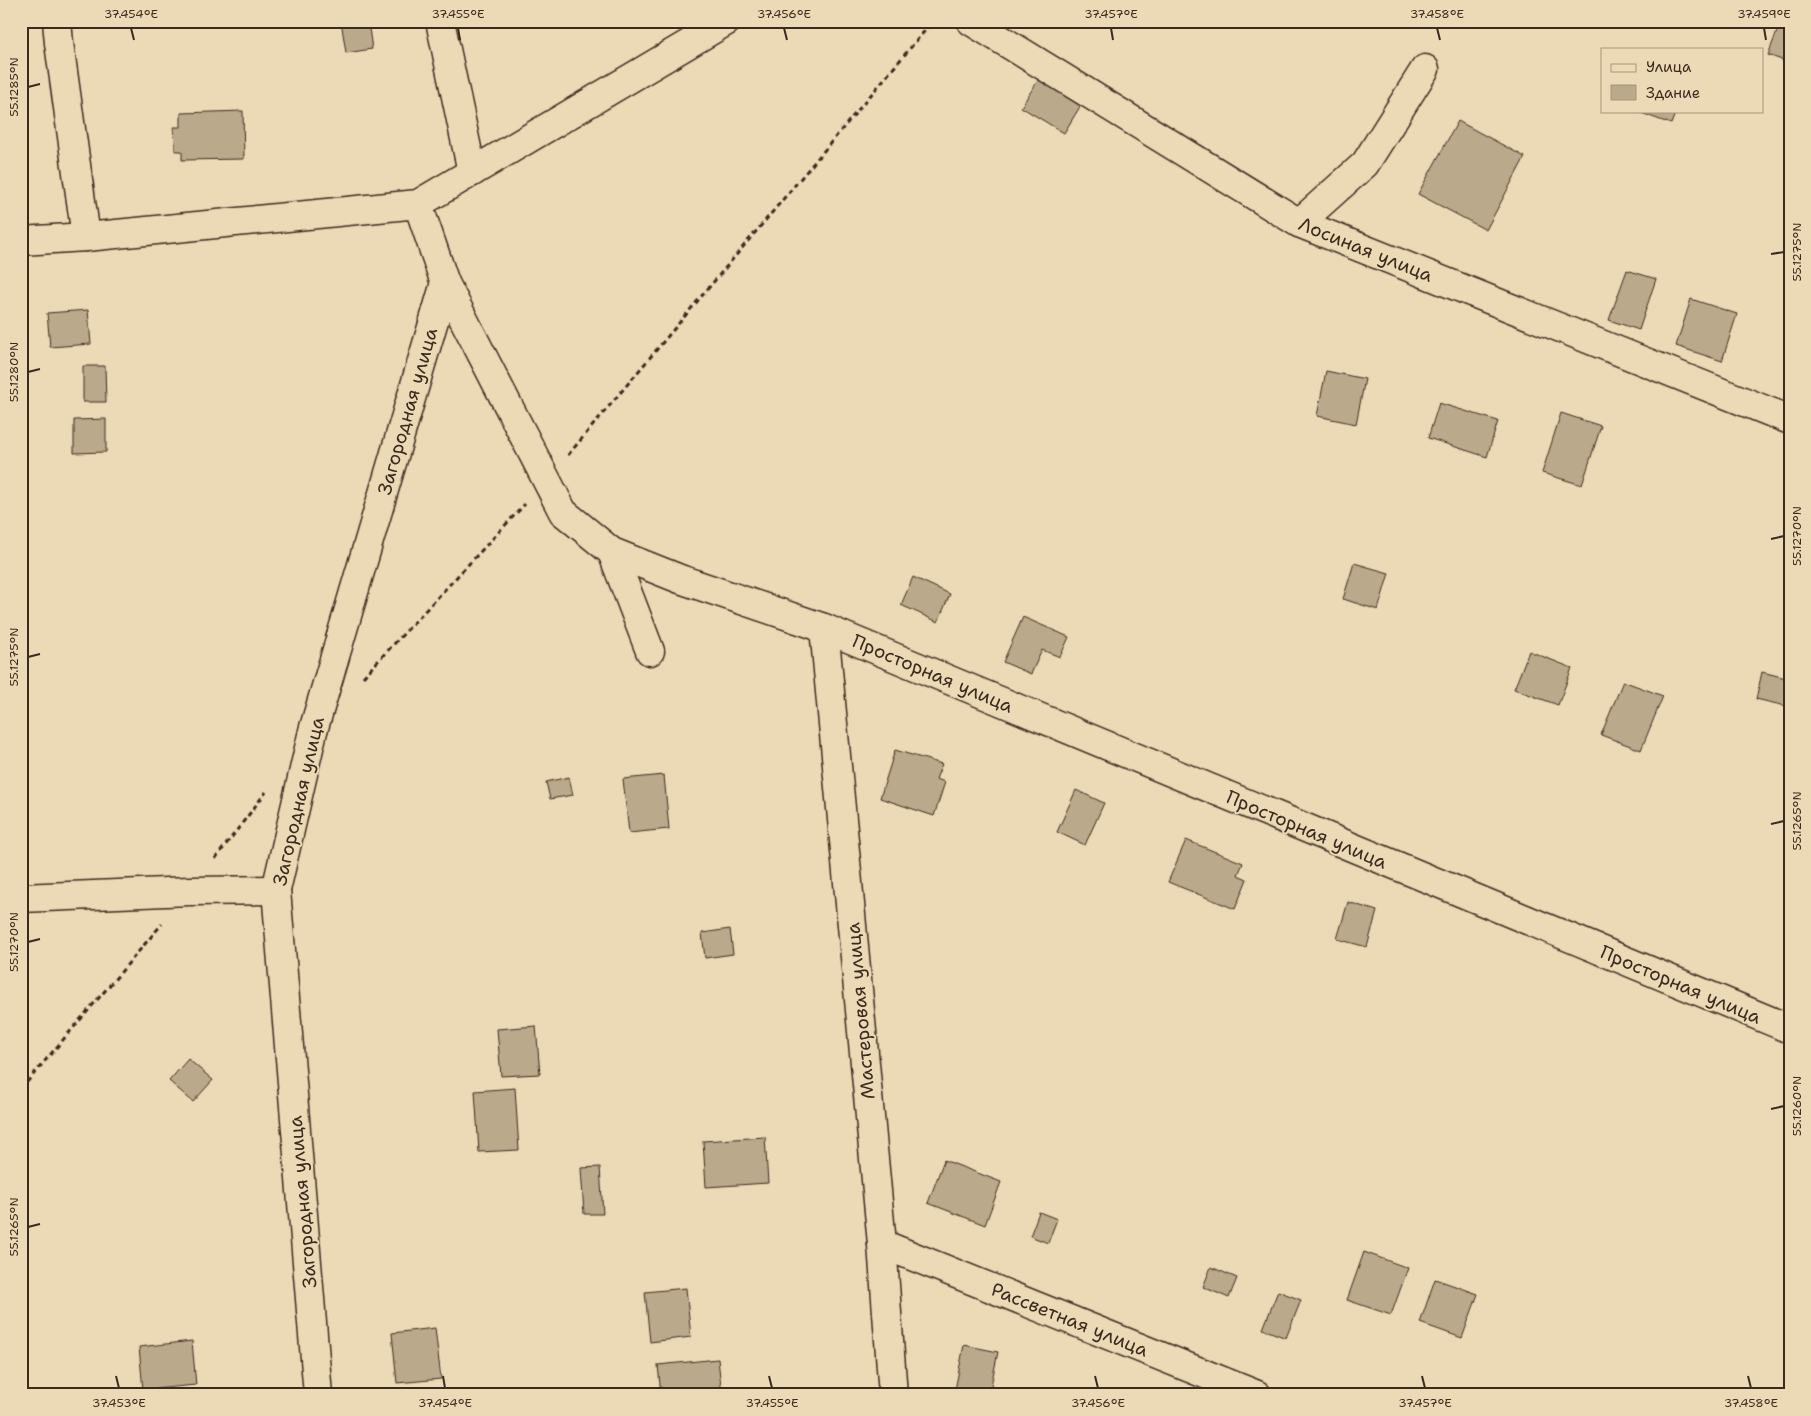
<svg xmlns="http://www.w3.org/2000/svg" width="1811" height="1416" viewBox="0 0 1811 1416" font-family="'Shantell Sans',sans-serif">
	<rect width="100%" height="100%" fill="#ecdab7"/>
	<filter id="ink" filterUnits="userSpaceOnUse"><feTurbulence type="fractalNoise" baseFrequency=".02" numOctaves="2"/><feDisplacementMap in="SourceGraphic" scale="10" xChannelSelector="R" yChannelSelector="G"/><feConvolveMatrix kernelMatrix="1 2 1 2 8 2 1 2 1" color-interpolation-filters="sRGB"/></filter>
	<g filter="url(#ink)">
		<!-- building -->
		<g fill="#bba98c" stroke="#3b2a1e">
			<path d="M341,21H368L372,49L346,53Z"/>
			<path d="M1781,21H1790V63L1768,55Z"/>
			<path d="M1042,74L1084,100L1064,133L1021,107Z"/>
			<path d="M243,111L244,159L182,160V151H175L174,127H181V113Z"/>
			<path d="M1636,111H1676L1671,124Z"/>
			<path d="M1458,121L1525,157L1486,230L1418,194Z"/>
			<path d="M1627,270L1656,279L1639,330L1609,320Z"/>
			<path d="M1691,299L1737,314L1722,361L1676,346Z"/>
			<path d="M88,310L91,344L50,347L47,313Z"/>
			<path d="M83,366H105L106,402H83Z"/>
			<path d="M1326,371L1365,379L1356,424L1317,416Z"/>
			<path d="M1439,403L1498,421L1487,457L1428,438Z"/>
			<path d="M1561,413L1601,426L1582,485L1542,473Z"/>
			<path d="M106,419V452L74,453V420Z"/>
			<path d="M1354,563L1389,573L1378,610L1343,599Z"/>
			<path d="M913,577L950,594L938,622L901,605Z"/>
			<path d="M1023,617L1069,637L1060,657L1042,650L1031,674L1003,662Z"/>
			<path d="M1529,651L1572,668L1558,705L1514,689Z"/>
			<path d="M1762,672L1790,679V707L1756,699Z"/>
			<path d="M1623,681L1663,696L1641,750L1601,735Z"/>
			<path d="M895,750L942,764L936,779L945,782L934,816L880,798Z"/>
			<path d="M664,775L669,829L629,833L623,779Z"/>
			<path d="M569,777L573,795L550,799L546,782Z"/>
			<path d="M1076,790L1104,803L1085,845L1057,832Z"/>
			<path d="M1186,840L1243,863L1238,875L1247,879L1235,909L1168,882Z"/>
			<path d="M1348,902L1377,911L1367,947L1337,939Z"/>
			<path d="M730,929L733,954L705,958L702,933Z"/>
			<path d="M536,1026L540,1074L501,1076L497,1029Z"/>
			<path d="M188,1059L213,1080L193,1102L169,1081Z"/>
			<path d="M515,1088L519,1150L479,1152L475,1091Z"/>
			<path d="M765,1137L768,1183L706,1187L703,1141Z"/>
			<path d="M944,1160L1001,1182L985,1225L928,1203Z"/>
			<path d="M600,1167L603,1214H584L581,1168Z"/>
			<path d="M1039,1212L1057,1219L1048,1243L1030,1236Z"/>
			<path d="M1364,1252L1408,1268L1391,1315L1347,1300Z"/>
			<path d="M1211,1267L1237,1278L1229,1298L1203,1287Z"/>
			<path d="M1435,1279L1478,1294L1462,1338L1420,1323Z"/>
			<path d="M686,1288L691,1337L650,1342L645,1292Z"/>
			<path d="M1278,1291L1301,1300L1286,1338L1263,1329Z"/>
			<path d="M435,1328L441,1379L397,1383L392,1333Z"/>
			<path d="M192,1341L196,1385L143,1390L139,1347Z"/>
			<path d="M964,1345L998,1352L989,1395H954Z"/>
			<path d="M718,1359L722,1395H661L658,1365Z"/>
		</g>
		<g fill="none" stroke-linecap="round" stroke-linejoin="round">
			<!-- minor casing -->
			<g stroke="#3b2a1e" stroke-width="31">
				<g id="minor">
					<path d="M57,21L59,43L86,237"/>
					<path d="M440,21L472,172"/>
					<path d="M971,21L1299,223L1790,420"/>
					<path d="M418,204L445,283L563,512L612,552L680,579L824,628L1790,1029"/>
					<path d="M1299,223L1365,164L1425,69"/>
					<path d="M21,241L86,237L418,204L727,21"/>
					<path d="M612,552L650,651"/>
					<path d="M824,628L882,1244L893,1395"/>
					<path d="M21,898L190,891L276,890"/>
					<path d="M882,1244L1257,1395"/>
					<path d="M318,1395L276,890L313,731L445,283"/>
				</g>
			</g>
			<!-- path -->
			<g stroke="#3b2a1e" stroke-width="3" stroke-dasharray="5 4" stroke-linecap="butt">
				<path d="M568,455L933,21"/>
				<path d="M363,677L525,504"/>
				<path d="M215,859L266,792"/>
				<path d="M21,1089L162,924"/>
			</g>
			<!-- minor -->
			<use href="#minor" stroke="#ecdab7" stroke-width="28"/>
		</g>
	</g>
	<!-- ticks -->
	<path fill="none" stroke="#3b2a1e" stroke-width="2" d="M131,28L134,40M458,28L460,40M784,28L787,40M1111,28L1113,40M1437,28L1440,40M1764,28L1766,40M28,87L40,84M1771,254L1784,252M28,372L40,369M1771,539L1784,536M28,657L40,654M1771,824L1784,821M28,942L40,939M1771,1109L1784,1106M28,1227L40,1224M116,1376L119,1388M443,1376L445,1388M769,1376L772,1388M1095,1376L1098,1388M1422,1376L1425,1388M1748,1376L1751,1388"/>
	<g text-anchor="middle" stroke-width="4" stroke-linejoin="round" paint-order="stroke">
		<!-- street labels -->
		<g font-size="19" fill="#3b2a1e" stroke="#ecdab7">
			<text transform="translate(1366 249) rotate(22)" y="7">Лосиная улица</text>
			<text transform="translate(407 411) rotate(-74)" y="7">Загородная улица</text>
			<text transform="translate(933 673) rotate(23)" y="7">Просторная улица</text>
			<text transform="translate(298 801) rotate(-77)" y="7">Загородная улица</text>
			<text transform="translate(1307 829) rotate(23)" y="7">Просторная улица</text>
			<text transform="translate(1681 984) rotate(23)" y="7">Просторная улица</text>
			<text transform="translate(860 1011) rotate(-95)" y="7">Мастеровая улица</text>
			<text transform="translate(302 1202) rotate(-95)" y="7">Загородная улица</text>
			<text transform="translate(1070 1319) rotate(22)" y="7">Рассветная улица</text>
		</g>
	</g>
	<!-- margin -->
	<rect width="1811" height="1416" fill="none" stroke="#ecdab7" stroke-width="55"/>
	<!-- legend -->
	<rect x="1601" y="48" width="162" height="65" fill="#ecdab7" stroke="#a5947a"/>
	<rect x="1611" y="64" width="25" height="8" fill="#ecdab7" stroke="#a5947a"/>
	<text x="1646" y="72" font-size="15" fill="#3b2a1e">Улица</text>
	<rect x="1611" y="85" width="25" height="15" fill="#bba98c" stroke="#a5947a"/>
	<text x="1646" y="98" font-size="15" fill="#3b2a1e">Здание</text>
	<rect x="28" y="28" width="1756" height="1360" fill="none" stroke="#3b2a1e" stroke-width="2"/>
	<g font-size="12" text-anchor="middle" fill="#3b2a1e">
		<text x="131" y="18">37.454°E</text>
		<text x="458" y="18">37.455°E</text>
		<text x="784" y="18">37.456°E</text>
		<text x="1111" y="18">37.457°E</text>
		<text x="1437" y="18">37.458°E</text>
		<text x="1764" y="18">37.459°E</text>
		<text transform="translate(14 87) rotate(-90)" y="4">55.1285°N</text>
		<text transform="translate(1797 252) rotate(-90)" y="4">55.1275°N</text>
		<text transform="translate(14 372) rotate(-90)" y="4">55.1280°N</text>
		<text transform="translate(1797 536) rotate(-90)" y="4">55.1270°N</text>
		<text transform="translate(14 657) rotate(-90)" y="4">55.1275°N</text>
		<text transform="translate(1797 821) rotate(-90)" y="4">55.1265°N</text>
		<text transform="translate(14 942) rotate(-90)" y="4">55.1270°N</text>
		<text transform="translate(1797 1106) rotate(-90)" y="4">55.1260°N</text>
		<text transform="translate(14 1227) rotate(-90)" y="4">55.1265°N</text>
		<text x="119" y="1407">37.453°E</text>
		<text x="445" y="1407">37.454°E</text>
		<text x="772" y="1407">37.455°E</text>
		<text x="1098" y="1407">37.456°E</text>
		<text x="1425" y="1407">37.457°E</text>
		<text x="1751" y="1407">37.458°E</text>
	</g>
</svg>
